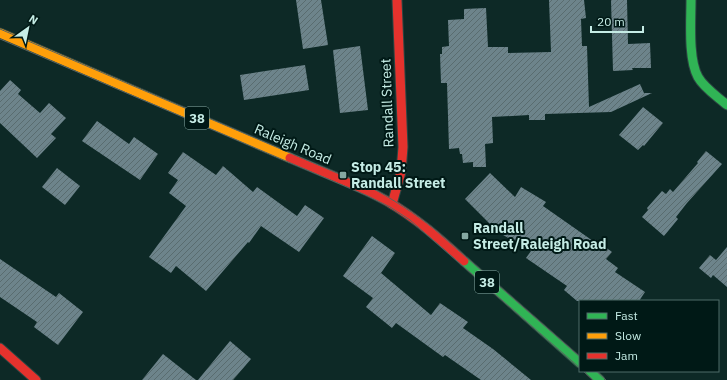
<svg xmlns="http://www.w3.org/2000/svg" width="727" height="380" viewBox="0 0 727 380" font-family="'IBM Plex Sans',sans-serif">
	<defs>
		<pattern id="building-hatch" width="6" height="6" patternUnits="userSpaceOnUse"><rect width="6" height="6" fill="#6d848b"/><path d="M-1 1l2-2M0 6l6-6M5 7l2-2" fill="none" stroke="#596c6f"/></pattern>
	</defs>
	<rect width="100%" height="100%" fill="#0d2926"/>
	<!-- building -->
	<g fill="url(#building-hatch)">
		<path d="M296,0H321L328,45L303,49Z"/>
		<path d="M549,0H584L586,18L581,19L582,46H587L589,107L640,84L644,93H652L611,112L545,114V120H529V115L492,117L493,143L485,144L486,167H473V162L463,163L462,154H460L459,148L449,149L447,83H441L440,54H442V47L449,46L448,20L464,19V9L486,8L488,47H508V53L551,52Z"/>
		<path d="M611,0H627L628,44L650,43L651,68H632L633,70L613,71Z"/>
		<path d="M360,46L368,110L340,113L333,50Z"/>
		<path d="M305,65L309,90L244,100L240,75Z"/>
		<path d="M10,80L21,90L18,94L40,113L49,103L66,118L51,134L56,138L37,158L0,123V91Z"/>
		<path d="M643,107L663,123L644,146L643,145L638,150L619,135Z"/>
		<path d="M97,121L129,144L134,137L158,154L140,180L82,141Z"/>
		<path d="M706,151L722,164L687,203L676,217L678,219L664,236L642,217L648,210L647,208L662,191L666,194L670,189L673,192L698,163L697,162Z"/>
		<path d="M183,152L216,175L223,166L253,192L257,187L297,216L305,205L324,218L299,252L261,226L249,243L248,242L206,291L176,266L171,273L149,257L186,206L169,193L178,180L168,173Z"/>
		<path d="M57,168L80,186L65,205L42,187Z"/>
		<path d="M490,173L515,197L521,187L546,202L543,206L593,241L595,239L612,252L606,259L618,268L615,272L645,292L639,301H577L564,290L567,286L526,258L531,251L498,232L465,199Z"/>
		<path d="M372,236L395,253L381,273L431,315L440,303L468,322L463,328L493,349L531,380H481L445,355L443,357L396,323L392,328L366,307L373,298L343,276Z"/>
		<path d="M727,247V287L713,275L711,278L699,268L710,255L716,260Z"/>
		<path d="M0,259L56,297L59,293L83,312L58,345L34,327L37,322L0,297Z"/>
		<path d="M230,341L251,359L233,380H198Z"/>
		<path d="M163,354L196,380H142Z"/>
	</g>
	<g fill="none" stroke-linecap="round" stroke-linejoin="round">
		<!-- fast casing -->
		<g stroke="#2d4643" stroke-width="11">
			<g id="fast">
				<path d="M691,0C691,21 688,59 698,77C704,88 718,97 727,105"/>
				<path d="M464,261L580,363"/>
				<path d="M590,371L600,380"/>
			</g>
		</g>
		<!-- slow casing -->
		<g stroke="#2d4643" stroke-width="11">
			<path id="slow" d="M0,33L290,158"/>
		</g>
		<!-- jam casing -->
		<g stroke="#2d4643" stroke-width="11">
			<g id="jam">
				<path d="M290,158C322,172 357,184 387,201C416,218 440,239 464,261"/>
				<path d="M392,204L401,172L403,147L397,0"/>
				<path d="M0,348L36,380"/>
			</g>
		</g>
		<!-- fast -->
		<use href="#fast" stroke="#30b455" stroke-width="9"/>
		<!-- slow -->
		<use href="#slow" stroke="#ff9f0a" stroke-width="9"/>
		<!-- jam -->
		<use href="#jam" stroke="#e5322d" stroke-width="9"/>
		<!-- tram -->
		<g stroke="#5a635e" stroke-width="1">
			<path d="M0,29L372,188C394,200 414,213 434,229L580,357"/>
			<path d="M0,39L368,196L390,207L410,220L580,368"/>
			<path d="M583,371L593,380"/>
			<path d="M596,371L606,380"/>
		</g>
	</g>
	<!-- markers -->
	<g fill="#85a8a2" stroke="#001916" stroke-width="1.5">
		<rect x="339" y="171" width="8" height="8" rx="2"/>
		<rect x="461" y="232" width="8" height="8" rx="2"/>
	</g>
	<g text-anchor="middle" stroke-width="4" stroke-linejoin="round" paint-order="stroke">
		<!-- shield labels -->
		<g fill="#001916" stroke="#8aada7" stroke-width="1">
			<rect x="185" y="107" width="24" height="22" rx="3"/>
			<rect x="475" y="271" width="24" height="22" rx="3"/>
		</g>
		<g font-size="13" font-weight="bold" fill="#c5ece5">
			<text x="197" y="123">38</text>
			<text x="487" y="287">38</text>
		</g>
		<!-- street labels -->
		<g font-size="14" fill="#c5ece5" stroke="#001916">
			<text transform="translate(387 103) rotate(-92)" y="5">Randall Street</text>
			<text transform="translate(293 144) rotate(23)" y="5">Raleigh Road</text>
		</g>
		<!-- poi labels -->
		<g font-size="14" font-weight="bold" fill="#c5ece5" stroke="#001916" text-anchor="start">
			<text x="351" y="172">Stop 45:<tspan x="351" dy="16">Randall Street</tspan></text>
			<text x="473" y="233">Randall<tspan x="473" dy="16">Street/Raleigh Road</tspan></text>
		</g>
	</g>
	<!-- legend -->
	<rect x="579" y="300" width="140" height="72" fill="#001916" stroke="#4f6d69"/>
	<rect x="587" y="313" width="20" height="6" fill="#30b455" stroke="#4f6d69"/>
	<text x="615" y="320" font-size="12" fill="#c5ece5">Fast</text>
	<rect x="587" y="333" width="20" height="6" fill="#ff9f0a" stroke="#4f6d69"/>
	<text x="615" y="340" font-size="12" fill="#c5ece5">Slow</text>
	<rect x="587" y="353" width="20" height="6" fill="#e5322d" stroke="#4f6d69"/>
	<text x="615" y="360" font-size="12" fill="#c5ece5">Jam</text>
	<!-- north arrow -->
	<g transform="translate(28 28) rotate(33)" stroke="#001916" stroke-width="3" paint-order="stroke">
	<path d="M0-3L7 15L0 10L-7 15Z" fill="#c5ece5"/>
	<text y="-6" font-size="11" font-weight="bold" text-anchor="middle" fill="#c5ece5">N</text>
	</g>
	<!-- scale -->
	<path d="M591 26v6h52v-6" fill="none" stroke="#c5ece5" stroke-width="2"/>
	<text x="597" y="26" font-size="12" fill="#c5ece5" stroke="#001916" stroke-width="3" paint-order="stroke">20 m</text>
</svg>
